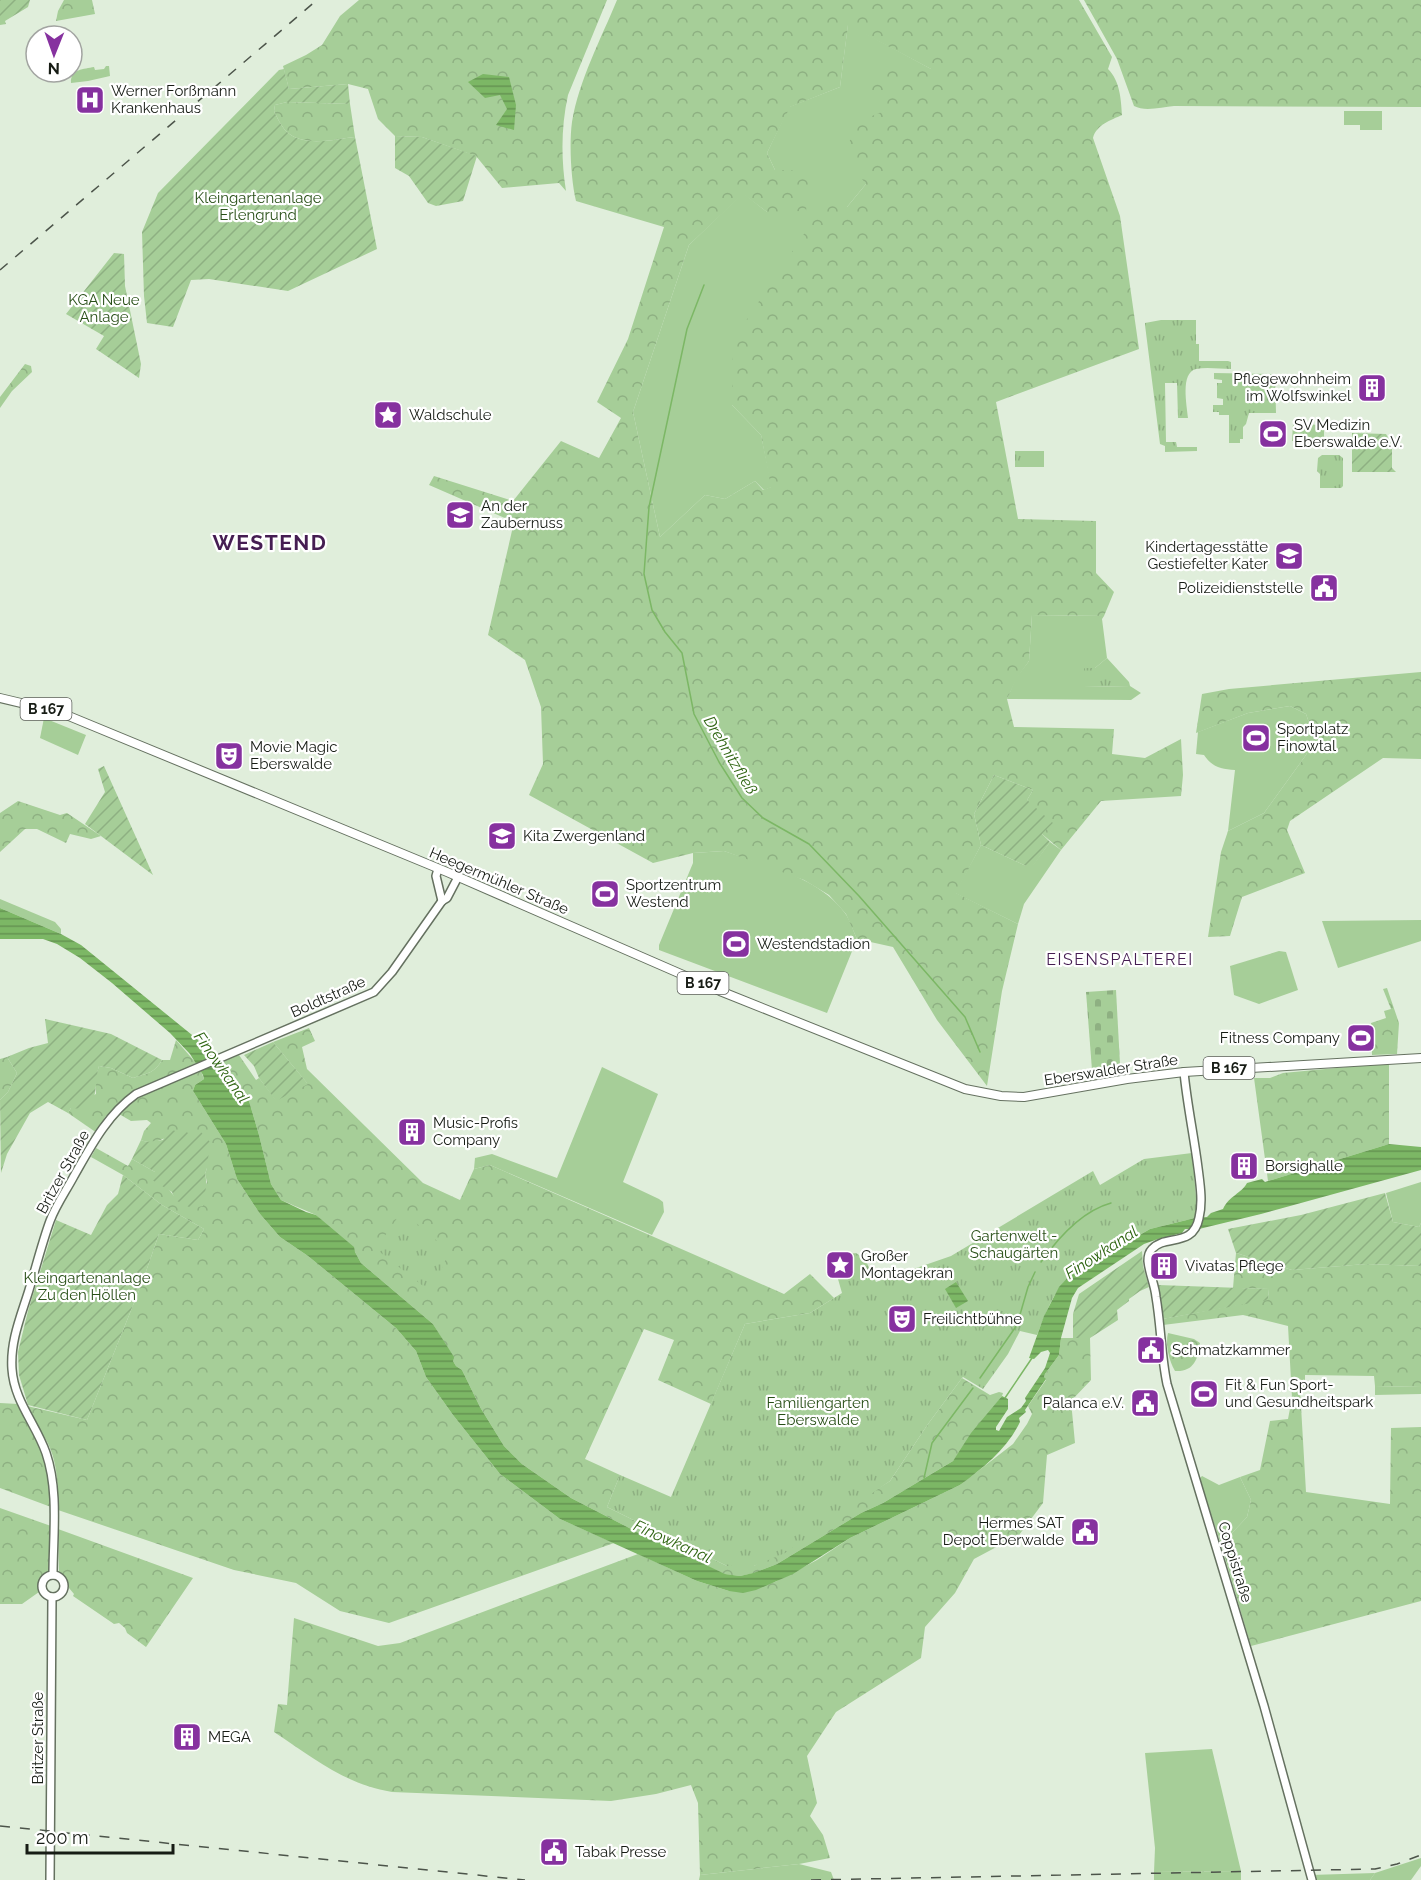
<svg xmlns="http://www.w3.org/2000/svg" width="1421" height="1880" viewBox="0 0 1421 1880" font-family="Raleway,sans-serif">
	<defs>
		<pattern id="forest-crowns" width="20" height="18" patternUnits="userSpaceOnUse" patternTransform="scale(1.5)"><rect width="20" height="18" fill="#a6ce98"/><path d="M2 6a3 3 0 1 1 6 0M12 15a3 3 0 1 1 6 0" fill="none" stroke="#8eb082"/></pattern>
		<pattern id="cemetery-stones" width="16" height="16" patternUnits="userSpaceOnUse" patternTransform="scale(1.5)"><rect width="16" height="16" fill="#a6ce98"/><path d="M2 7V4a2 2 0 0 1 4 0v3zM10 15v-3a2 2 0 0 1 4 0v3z" fill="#8eb082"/></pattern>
		<pattern id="park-tufts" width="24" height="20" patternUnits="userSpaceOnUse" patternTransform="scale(1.5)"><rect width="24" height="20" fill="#a6ce98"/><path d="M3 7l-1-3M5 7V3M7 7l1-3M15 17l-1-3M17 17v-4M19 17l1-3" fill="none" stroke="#8eb082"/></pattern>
		<pattern id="garden-furrows" width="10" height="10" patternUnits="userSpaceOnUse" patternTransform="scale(1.5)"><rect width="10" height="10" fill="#a6ce98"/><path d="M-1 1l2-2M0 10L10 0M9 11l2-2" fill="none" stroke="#8eb082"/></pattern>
		<pattern id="water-rules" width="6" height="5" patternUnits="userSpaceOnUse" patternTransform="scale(1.5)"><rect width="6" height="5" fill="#7cb765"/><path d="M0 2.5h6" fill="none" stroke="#659452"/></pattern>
	</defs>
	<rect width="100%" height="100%" fill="#e0eedb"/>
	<!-- grass -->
	<g fill="#a6ce98">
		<path d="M848,24L933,70L884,111L866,184L847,207L732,405L761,435L772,487L764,490L755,481L725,499L705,495L660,537L633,412L689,245L743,193L767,212L775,170L767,153L789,107L840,87Z"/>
		<path d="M106,66H109L110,76L88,81L71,83C70,69 84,69 94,67L95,70L104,69Z"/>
		<path d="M1344,111H1382V130H1360V125H1344Z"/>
		<path d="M1293,424L1324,425V441H1292Z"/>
		<path d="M1032,615L1104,616L1102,619L1107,658L1095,668L1084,687L1130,686L1141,693L1131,700L1007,699L1016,678L1029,661Z"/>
		<path d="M1290,706L1306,714L1314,737L1306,755L1264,813L1228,831L1235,770C1221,769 1212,767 1204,755L1196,754L1198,732L1248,713Z"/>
		<path d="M44,718L86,735L78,755L40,738Z"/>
		<path d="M1050,842L1061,850L1024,904L1018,924L955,893L981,845L1026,866L1033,865Z"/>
		<path d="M724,851C766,866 817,876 845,913C850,920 853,930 857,939L827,1013L659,950V945L693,863V853Z"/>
		<path d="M0,899L55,922L61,929V934L0,908Z"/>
		<path d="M1421,920V941L1338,968L1322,921Z"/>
		<path d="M1279,951L1286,952L1298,990L1259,1004L1234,995L1230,966Z"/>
		<path d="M602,1067L658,1094L623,1182L659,1199L663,1202L664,1212L652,1235L490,1165L474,1169L475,1158L492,1154L557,1178Z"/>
		<path d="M1421,1182V1223L1419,1227L1393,1222L1386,1193Z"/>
		<path d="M1375,1386L1421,1387V1394L1375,1395Z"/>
		<path d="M1202,1476L1219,1485L1240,1477L1251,1500L1247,1517L1232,1533L1227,1550L1221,1544L1199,1479Z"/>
		<path d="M1212,1749L1241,1871L1154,1872L1155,1848L1145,1753Z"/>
		<path d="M1421,1858V1866L1411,1880H1370L1375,1873Z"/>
		<path d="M799,1864L831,1872L834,1880H699L700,1875Z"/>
	</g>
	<!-- forest -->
	<g fill="url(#forest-crowns)" fill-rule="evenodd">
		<path d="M64,0H92L95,14L56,21L58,11Z"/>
		<path d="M359,0H607L568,95C561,127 561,159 566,191L559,183L502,188L476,156L422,137L395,136L378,119L368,89L348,84L289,89L283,66L306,55L322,45L340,16Z"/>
		<path d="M617,0H1079L1112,57L1108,69C1120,81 1121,99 1122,115C1111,120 1096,125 1093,138L1120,216L1139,349L996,402L1018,519L1096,521V573L1114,592L1104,616L1032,615L1029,661L1017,678L1007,699L1014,727L1114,729L1112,754L1145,758L1181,739L1183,775L1181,796L1101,801L1061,850L1042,834L1027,800L1033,790L994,775L974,814L981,845L956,893L1018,924L1002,991L987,1086L937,1020L893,947L857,939L846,914L829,895L804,880L724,851L693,853L653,863L529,795L543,764L541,707L525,660L488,635L514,522L429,485L434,476L513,501L561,441L599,458L621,418L597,402L628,339L664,227L576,201C571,180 569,144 572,122C579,80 601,39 617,0ZM848,25L931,69L871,66L870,99L884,111L862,120L842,154L866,184L847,207L824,204L733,340L732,405L761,435L771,487L763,490L755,481L725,499L705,495L660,537L633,412L689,245L743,194L767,212L806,211L811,171L775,170L767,153L790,107L840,87Z"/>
		<path d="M1084,0H1421V107L1174,106C1162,107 1145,112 1134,106L1117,59Z"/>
		<path d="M287,102L350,104L355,137C335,139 303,148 286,131C281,126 277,117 274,111L275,105Z"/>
		<path d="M25,364L31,366L32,372L12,391L0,408V397Z"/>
		<path d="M1421,672V759L1383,758L1290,821L1287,830L1305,873L1242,897L1230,936L1208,937L1221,852L1228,831L1264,813L1306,755L1314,737L1306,714L1290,706L1248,713L1196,733L1202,694L1229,689Z"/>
		<path d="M18,801L60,815L67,813L101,836L91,839L70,834L66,843L37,829H25L0,852V813Z"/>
		<path d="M1387,988L1399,1023L1397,1054L1372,1055L1371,1023L1386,1018L1384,1011L1391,1009L1383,989Z"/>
		<path d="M309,1028L315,1041L302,1047L307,1069L423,1183L460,1200L474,1169L490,1165L784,1294L810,1274L834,1298L810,1313L745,1324L711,1404L658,1380L674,1340L644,1329L585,1459L620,1475L607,1507L727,1566H754L890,1481L928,1424L962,1378L990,1395L999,1392L1003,1393L1002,1396L953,1461L883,1503L861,1513L777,1564L754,1573L740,1576L724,1574L637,1532L571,1498L522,1464L504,1446L480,1407L462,1370L456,1366L453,1361V1357L433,1324L361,1263L355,1252L316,1215L281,1200L271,1184L259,1135L249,1101L218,1063L239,1055L256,1080L259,1078L276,1100L307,1083L273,1042Z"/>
		<path d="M176,1040L196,1063L126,1098L105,1117L97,1133L68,1113L71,1108L96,1094V1076L99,1066L111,1068L133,1078C147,1073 154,1074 162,1060H170Z"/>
		<path d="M7,1057L17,1073L8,1092L0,1100V1059Z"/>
		<path d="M1389,1063V1144L1268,1181L1254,1078H1270L1283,1073Z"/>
		<path d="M201,1071L204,1079L195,1085L193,1091L226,1144L237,1179L260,1214L280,1237L308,1256L396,1328L416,1351L426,1377L453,1415L500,1474L560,1519L614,1543L389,1623L340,1611L296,1583L234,1570L58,1510C58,1490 58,1467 50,1448C44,1433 33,1421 27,1406L87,1420L142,1283L159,1234L198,1240L204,1229L162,1205L123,1175L91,1157L96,1148L128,1166L132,1159L155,1172L174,1196L204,1189L207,1182L205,1174L207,1168L188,1133C187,1133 180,1132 178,1133C165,1135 157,1147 141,1140L144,1131L151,1123L147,1120L131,1121L119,1114L140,1096Z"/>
		<path d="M1236,1253L1292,1270L1366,1264L1421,1266V1387L1375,1386L1374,1376L1305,1375V1389H1300L1306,1492L1390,1504L1391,1428L1421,1427V1601L1251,1646L1225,1558L1232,1533L1247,1517L1251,1500L1240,1477L1260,1470L1270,1421L1288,1419L1292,1398L1288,1326L1243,1315L1163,1325V1319L1268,1299L1269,1289L1233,1288Z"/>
		<path d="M1168,1333L1194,1339L1200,1343C1198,1359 1194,1372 1175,1371C1169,1361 1165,1344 1168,1333Z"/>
		<path d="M1061,1338H1090L1091,1380L1071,1401L1075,1443L1047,1455L1043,1503L1019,1535L974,1559L955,1593L925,1627L921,1658L836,1712L807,1756L817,1803L810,1816L823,1835L830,1858L799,1864L700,1875L698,1803L691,1785L656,1794L611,1801L392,1792C344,1784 314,1758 274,1732L278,1704L287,1705L294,1618L378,1646L400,1643L638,1554L697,1581L729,1591L775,1582L817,1560L850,1538L960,1485L1013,1444L1027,1424L1032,1414L1028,1406L1046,1380L1044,1377L1045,1374L1059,1355Z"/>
		<path d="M0,1403L18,1404L43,1452L50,1478L51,1507L0,1488Z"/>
		<path d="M0,1508L51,1526L49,1570L41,1581L39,1592L22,1604H0Z"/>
		<path d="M58,1529L193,1578L146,1647L127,1633L125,1628L119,1623L114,1624L73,1596L74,1594L69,1588L66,1579L59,1571Z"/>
		<path d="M1241,1871V1880H1154V1872Z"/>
		<path d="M1375,1873L1370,1880H1312L1310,1875Z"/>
	</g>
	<!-- cemetery -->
	<path fill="url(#cemetery-stones)" d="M1116,990L1120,1064L1092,1070L1086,992Z"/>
	<!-- park -->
	<g fill="url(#park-tufts)">
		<path d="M1196,320V344H1199V361H1228L1231,362V369C1220,369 1207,367 1196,369C1180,373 1187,405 1188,418H1178L1177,383H1165L1166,442H1176L1177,447H1197V451L1165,452V446L1160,444L1145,325V323L1161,320Z"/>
		<path d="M1214,373L1275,374L1276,413H1249L1246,424L1243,427V439H1240V443H1229V415H1219V412H1213V405H1223V399L1217,398V383H1222V380L1214,379Z"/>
		<rect x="1015" y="451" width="29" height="16"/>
		<path d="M1322,455H1339L1343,458V486L1341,488H1320V474L1317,471L1318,458Z"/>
		<path d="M1107,658L1129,682L1130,686L1084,687V668H1095Z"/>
		<path d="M1192,1153L1197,1207L1195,1218L1150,1229L1069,1276C1053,1293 1045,1314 1037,1335L1020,1331L1008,1354L983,1389L963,1377L962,1378L928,1424L890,1481L785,1553L754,1566H727L607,1507L620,1475L671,1497L745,1324L810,1313L842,1293L832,1258L856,1253L865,1259L876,1282L951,1256L1093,1171L1100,1185L1144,1159Z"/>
		<path d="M402,1211L449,1251L432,1293L376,1249Z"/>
	</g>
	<!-- garden -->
	<g fill="url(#garden-furrows)">
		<path d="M0,0H30L28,7L5,21L6,24L0,25Z"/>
		<path d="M284,69L289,89L348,84L350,104L287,102L275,105L274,111C277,117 281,126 286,131C303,148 335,139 355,137L377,249L288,291L209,279L191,280L173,327L147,323L144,296L142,232L158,193L279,70Z"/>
		<path d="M395,136L422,137L477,156L463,201L436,206L428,203L409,176L395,168Z"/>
		<path d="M114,253L124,254L125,286L141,364L139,378L96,349L104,336L66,314Z"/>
		<path d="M1352,433L1386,434L1392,444V468L1396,472H1352Z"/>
		<path d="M104,766L153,875L85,824L105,792L98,769Z"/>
		<path d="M994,775L1033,790L1027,800L1053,823L1042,834L1050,842L1033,866H1026L981,845L974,814Z"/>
		<path d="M45,1019L111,1034L162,1060C154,1074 147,1073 133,1078L111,1068L99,1066C93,1085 102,1113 71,1108L68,1113L48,1102L30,1113L7,1154L1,1173L0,1100L8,1092L17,1073L7,1057L29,1048L48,1043Z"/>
		<path d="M273,1042L308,1084L276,1101L259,1078L254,1066L244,1055Z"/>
		<path d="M182,1129L188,1133L200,1131L210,1142L207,1168L205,1174C208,1184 204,1195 204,1206L191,1208L175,1200L172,1192L152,1180V1176L155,1172L132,1159L141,1140L147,1142L163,1140L166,1133L172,1130L179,1132Z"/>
		<path d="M123,1175L162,1205L204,1229L198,1240L159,1234L142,1283L87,1420L28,1405L19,1375L18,1352L28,1311L56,1220L91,1235L107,1205L118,1194Z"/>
		<path d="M1385,1193L1393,1222L1419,1227L1421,1223V1266L1366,1264L1292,1270L1236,1253L1228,1229L1301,1215Z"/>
		<path d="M1142,1251L1143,1266L1149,1287L1140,1291L1129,1299V1301L1117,1310L1118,1320L1090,1338H1073V1314L1079,1294Z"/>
		<path d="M1158,1285L1269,1289L1268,1300L1163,1319Z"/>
	</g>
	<!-- water -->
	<g fill="url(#water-rules)">
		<path d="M483,74L509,77L516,105L514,130L496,125L507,109L500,95L485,98L468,82Z"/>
		<path d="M0,908L61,934L81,945L197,1039L249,1101L259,1135L271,1184L281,1200L306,1212L316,1215L354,1247L355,1252L361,1263L433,1324L454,1357L453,1361L456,1366L462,1370L480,1407L504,1446L522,1464L571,1498L637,1532L725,1574L740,1576L753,1573L777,1564L861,1513L883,1503L953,1461L971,1433L1002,1396L1008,1399V1409L996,1427V1430L999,1431L1007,1417L1021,1408L1026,1401L1025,1398L1045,1368L1050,1353L1048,1350L1041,1352L1034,1359L1029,1358L1044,1316L1059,1287L1069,1276L1150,1229L1195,1218L1207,1217L1211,1213L1223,1209C1230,1195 1241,1194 1247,1183L1262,1179L1265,1182L1268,1181L1389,1144L1421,1147V1170L1261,1214L1199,1229H1185L1182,1233L1158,1239L1144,1244L1078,1288L1072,1298L1061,1338L1059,1355L1045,1374L1044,1377L1046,1379L1025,1410L1026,1412L1019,1418L1020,1422C1007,1449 984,1467 960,1485L850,1538L793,1574L756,1590L743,1593L729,1591L697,1581L560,1519L500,1474L453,1415L426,1377L416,1351L396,1328L308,1256L280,1237L260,1214L237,1179L226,1144L193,1091L195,1085L204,1079L203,1075L190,1054L170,1033L112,983L80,958L57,944L43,939H0Z"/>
		<path d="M956,1282L968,1301L956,1308L945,1289Z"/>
	</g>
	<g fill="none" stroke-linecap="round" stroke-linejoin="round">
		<!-- stream -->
		<g stroke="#7cb765" stroke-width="1.5">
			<path d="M704,285L687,329L649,507L644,574L652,610L665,632L682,653L694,714L719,762L742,798L763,818L809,844L859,896L965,1017L980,1052"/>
			<path d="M1041,1262C1058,1238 1082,1211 1111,1203"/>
			<path d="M980,1378L1017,1325L1028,1287L1035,1272"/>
			<path d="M1005,1398L1032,1358"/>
			<path d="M924,1478L932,1443L973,1388"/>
		</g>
		<!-- secondary casing -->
		<g stroke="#657160" stroke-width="10">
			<g id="secondary">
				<path d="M438,869L436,876L442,901"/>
				<path d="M1184,1072C1187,1104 1194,1136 1198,1168C1200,1184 1203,1202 1199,1218C1193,1248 1165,1234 1152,1249C1149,1252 1148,1257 1148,1261C1149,1273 1155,1285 1156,1297C1161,1326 1161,1355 1167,1384L1264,1706L1312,1880"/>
				<circle cx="53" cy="1586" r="11"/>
				<path d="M53,1575C53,1535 59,1491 46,1453C36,1424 14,1401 12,1369C10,1341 21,1316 29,1290C36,1267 42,1243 50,1221C56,1205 66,1191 74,1176C91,1146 107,1115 136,1094L374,992L392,972L442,901L447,898L458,877"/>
				<path d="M50,1880L52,1597"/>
			</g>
		</g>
		<!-- primary casing -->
		<g stroke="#657160" stroke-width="10">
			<path id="primary" d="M0,698L59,712L447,872L720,991L965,1089L1001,1096L1024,1097L1127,1079L1184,1072L1421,1058"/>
		</g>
		<!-- secondary -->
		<use href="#secondary" stroke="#fff" stroke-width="7"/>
		<!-- primary -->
		<use href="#primary" stroke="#fff" stroke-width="8"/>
		<!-- rail -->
		<g stroke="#4c544a" stroke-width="1.5" stroke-dasharray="10 10" stroke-linecap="butt">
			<path d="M0,270L317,0"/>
			<path d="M0,1826L525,1880"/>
			<path d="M811,1880L1375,1869L1397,1864L1421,1855"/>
		</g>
	</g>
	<!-- icons -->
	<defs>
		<g id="hospital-square" transform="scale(1.5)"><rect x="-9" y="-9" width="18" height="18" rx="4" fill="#86319f" stroke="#fff"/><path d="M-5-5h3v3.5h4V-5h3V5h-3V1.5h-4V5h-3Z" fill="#fff"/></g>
		<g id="building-square" transform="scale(1.5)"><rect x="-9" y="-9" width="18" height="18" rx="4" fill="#86319f" stroke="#fff"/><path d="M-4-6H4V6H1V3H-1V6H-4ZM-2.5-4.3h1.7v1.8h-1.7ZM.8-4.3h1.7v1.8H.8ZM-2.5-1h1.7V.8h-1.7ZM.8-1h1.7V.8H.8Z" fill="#fff"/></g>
		<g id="sight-square" transform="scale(1.5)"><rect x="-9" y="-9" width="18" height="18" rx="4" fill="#86319f" stroke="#fff"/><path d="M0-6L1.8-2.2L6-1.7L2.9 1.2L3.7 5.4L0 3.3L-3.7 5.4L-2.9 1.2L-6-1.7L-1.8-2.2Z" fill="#fff"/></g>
		<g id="stadium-square" transform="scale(1.5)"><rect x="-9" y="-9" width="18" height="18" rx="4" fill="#86319f" stroke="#fff"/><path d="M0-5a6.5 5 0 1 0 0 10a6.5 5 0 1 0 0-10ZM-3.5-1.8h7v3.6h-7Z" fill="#fff"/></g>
		<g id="school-square" transform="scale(1.5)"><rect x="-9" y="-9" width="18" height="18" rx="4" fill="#86319f" stroke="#fff"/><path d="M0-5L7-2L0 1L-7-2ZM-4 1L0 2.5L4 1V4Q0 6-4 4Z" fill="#fff"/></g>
		<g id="civic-square" transform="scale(1.5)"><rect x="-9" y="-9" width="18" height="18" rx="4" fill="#86319f" stroke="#fff"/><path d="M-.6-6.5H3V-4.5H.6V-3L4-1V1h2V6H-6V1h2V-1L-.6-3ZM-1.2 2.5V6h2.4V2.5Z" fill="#fff"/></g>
		<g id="theatre-square" transform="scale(1.5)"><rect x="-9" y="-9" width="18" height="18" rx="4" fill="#86319f" stroke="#fff"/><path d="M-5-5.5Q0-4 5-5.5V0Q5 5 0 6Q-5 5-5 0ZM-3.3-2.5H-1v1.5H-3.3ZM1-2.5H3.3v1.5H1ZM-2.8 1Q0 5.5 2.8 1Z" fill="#fff"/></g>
	</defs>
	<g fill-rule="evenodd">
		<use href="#hospital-square" x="90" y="100"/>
		<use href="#building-square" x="1372" y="388"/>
		<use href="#sight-square" x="388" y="415"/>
		<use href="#stadium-square" x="1273" y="434"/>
		<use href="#school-square" x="460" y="515"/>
		<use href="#school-square" x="1289" y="556"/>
		<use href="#civic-square" x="1324" y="588"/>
		<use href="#stadium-square" x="1256" y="738"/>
		<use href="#theatre-square" x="229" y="756"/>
		<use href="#school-square" x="502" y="836"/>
		<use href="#stadium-square" x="605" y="894"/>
		<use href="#stadium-square" x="736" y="944"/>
		<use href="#stadium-square" x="1361" y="1038"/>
		<use href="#building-square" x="412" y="1132"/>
		<use href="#building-square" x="1244" y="1166"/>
		<use href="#sight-square" x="840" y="1265"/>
		<use href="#building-square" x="1164" y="1266"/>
		<use href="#theatre-square" x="902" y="1319"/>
		<use href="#civic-square" x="1151" y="1350"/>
		<use href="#stadium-square" x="1204" y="1394"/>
		<use href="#civic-square" x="1145" y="1403"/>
		<use href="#civic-square" x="1085" y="1532"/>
		<use href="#building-square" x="187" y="1737"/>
		<use href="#civic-square" x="554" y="1852"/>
	</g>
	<g text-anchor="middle" stroke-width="4.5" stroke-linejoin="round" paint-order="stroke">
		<!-- shield labels -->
		<g fill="#fff" stroke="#5d605b" stroke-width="1.5">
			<rect x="20.5" y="698" width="51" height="22" rx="4.5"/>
			<rect x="677.5" y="972" width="51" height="22" rx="4.5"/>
			<rect x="1203.5" y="1057" width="51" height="22" rx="4.5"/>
		</g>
		<g font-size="14" font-weight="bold" fill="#171c15">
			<text x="46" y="714">B 167</text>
			<text x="703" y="988">B 167</text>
			<text x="1229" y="1073">B 167</text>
		</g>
		<!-- poi labels -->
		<g font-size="15" fill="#171c15" stroke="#fff" text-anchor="start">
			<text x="111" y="96">Werner Forßmann<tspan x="111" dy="17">Krankenhaus</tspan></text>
			<text x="1351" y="384" text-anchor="end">Pflegewohnheim<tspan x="1351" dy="17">im Wolfswinkel</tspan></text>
			<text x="409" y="420">Waldschule</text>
			<text x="1294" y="430">SV Medizin<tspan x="1294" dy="17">Eberswalde e.V.</tspan></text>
			<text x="481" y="511">An der<tspan x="481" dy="17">Zaubernuss</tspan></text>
			<text x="1268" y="552" text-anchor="end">Kindertagesstätte<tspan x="1268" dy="17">Gestiefelter Kater</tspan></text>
			<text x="1303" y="593" text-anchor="end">Polizeidienststelle</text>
			<text x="1277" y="734">Sportplatz<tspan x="1277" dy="17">Finowtal</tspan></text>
			<text x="250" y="752">Movie Magic<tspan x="250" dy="17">Eberswalde</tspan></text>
			<text x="523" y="841">Kita Zwergenland</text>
			<text x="626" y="890">Sportzentrum<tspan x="626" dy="17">Westend</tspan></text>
			<text x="757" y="949">Westendstadion</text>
			<text x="1340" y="1043" text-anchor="end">Fitness Company</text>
			<text x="433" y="1128">Music-Profis<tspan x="433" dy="17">Company</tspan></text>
			<text x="1265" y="1171">Borsighalle</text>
			<text x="861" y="1261">Großer<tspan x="861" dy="17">Montagekran</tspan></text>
			<text x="1185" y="1271">Vivatas Pflege</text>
			<text x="923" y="1324">Freilichtbühne</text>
			<text x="1172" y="1355">Schmatzkammer</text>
			<text x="1225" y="1390">Fit &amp; Fun Sport-<tspan x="1225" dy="17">und Gesundheitspark</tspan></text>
			<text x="1124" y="1408" text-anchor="end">Palanca e.V.</text>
			<text x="1064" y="1528" text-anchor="end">Hermes SAT<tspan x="1064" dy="17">Depot Eberwalde</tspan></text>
			<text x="208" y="1742">MEGA</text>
			<text x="575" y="1857">Tabak Presse</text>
		</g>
		<!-- park labels -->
		<g font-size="15" fill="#284f17" stroke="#fff">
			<text x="258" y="203">Kleingartenanlage<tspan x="258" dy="17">Erlengrund</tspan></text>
			<text x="104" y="305">KGA Neue<tspan x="104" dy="17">Anlage</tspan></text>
			<text x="1014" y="1241">Gartenwelt -<tspan x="1014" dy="17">Schaugärten</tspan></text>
			<text x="87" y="1283">Kleingartenanlage<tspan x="87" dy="17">Zu den Höllen</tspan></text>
			<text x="818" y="1408">Familiengarten<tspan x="818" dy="17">Eberswalde</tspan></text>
		</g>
		<!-- street labels -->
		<g font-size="15" fill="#171c15" stroke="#fff">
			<text transform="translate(499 881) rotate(23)" y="5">Heegermühler Straße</text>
			<text transform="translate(328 997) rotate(-24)" y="5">Boldtstraße</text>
			<text transform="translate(1111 1070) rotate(-9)" y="5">Eberswalder Straße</text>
			<text transform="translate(63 1172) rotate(-61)" y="5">Britzer Straße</text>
			<text transform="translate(1235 1562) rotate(73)" y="5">Coppistraße</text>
			<text transform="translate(38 1738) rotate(-90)" y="5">Britzer Straße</text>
		</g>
		<!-- water labels -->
		<g font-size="16" font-style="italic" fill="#2f6512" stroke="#fff">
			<text transform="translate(731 755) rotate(59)" y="6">Drehnitzfließ</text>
			<text transform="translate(222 1067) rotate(55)" y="6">Finowkanal</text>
			<text transform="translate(1101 1252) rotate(-33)" y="6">Finowkanal</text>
			<text transform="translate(673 1541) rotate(24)" y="6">Finowkanal</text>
		</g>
		<!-- neighbourhood labels -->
		<g font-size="16" letter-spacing="1.5" fill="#451d52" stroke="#fff">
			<text x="1120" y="965">EISENSPALTEREI</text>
		</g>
		<!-- district labels -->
		<g font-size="21" font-weight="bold" letter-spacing="1.5" fill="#451d52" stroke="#fff">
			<text x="270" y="550">WESTEND</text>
		</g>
	</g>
	<!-- north arrow -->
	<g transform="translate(54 54) rotate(181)"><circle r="28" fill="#ffffff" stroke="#a2a4a1" stroke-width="1.5"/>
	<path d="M0-4.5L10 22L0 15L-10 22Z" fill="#86319f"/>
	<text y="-9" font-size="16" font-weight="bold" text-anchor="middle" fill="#171c15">N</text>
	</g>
	<!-- scale -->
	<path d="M27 1844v9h146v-9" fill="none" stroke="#171c15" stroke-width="3"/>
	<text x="36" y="1844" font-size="18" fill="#171c15" stroke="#ffffff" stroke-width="4.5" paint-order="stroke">200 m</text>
</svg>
